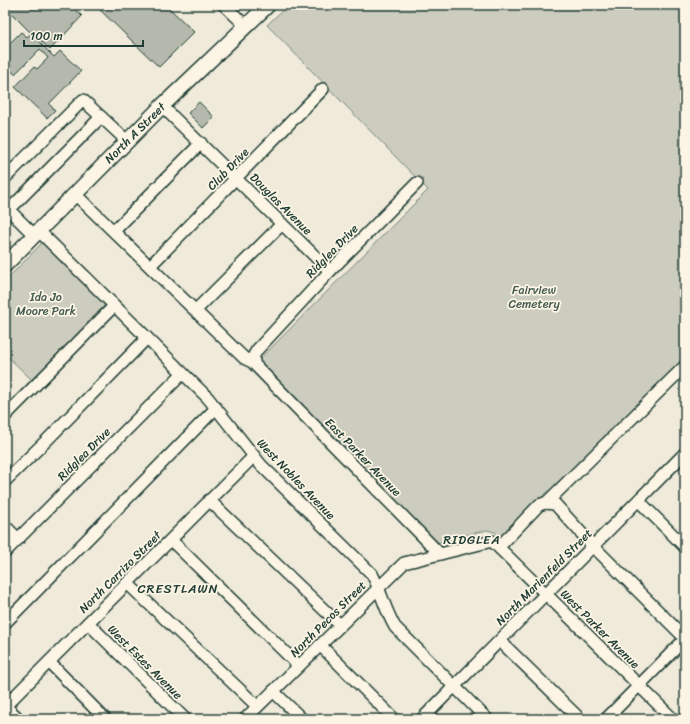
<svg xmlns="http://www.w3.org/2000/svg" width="690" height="724" viewBox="0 0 690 724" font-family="Sriracha,sans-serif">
	<rect width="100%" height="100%" fill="#efeada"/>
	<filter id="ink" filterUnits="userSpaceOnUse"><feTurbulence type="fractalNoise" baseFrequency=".025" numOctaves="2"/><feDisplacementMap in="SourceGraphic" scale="8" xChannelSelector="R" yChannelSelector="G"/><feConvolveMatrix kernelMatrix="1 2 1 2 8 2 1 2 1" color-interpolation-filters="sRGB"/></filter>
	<g filter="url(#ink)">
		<!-- green -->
		<g fill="#cccdbf" stroke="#76857a">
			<path d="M288,5H685V359L548,497L537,501L500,537L495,532L487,530L436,543L256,363L428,190L267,25Z"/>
			<path d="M43,242L106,304L32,380L5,354V281Z"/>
		</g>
		<!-- building -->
		<g fill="#b5b9ad" stroke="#1f3d34">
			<path d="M9,5H41L43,7L46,5H70L82,16L50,50L38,38L36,39L54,57L60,51L81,71L49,104L55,110L47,118L15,87L34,67L37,69L48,58L40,49L15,74L11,71L5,77V48L21,32L27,37L31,33L6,8Z"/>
			<path d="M95,5H166L194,32L159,67Z"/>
			<path d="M199,102L214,117L203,128L188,113Z"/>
		</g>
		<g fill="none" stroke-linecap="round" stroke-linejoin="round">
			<!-- minor casing -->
			<g stroke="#1f3d34" stroke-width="14">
				<g id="minor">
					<path d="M224,5L246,26"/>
					<path d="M162,106L330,271"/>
					<path d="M5,178L83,100L127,141"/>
					<path d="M417,183L330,271L257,350L253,357L254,364L440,554"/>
					<path d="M75,194L244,358L250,361H254"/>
					<path d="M5,206L9,210L101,117"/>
					<path d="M9,210L34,235"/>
					<path d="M39,231L208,398L261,465L372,574C381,591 385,610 395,627L487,719"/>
					<path d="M114,231L201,143"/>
					<path d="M150,266L323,89"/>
					<path d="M196,310L282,224"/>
					<path d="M5,416L114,306"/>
					<path d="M5,481L48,439L147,338"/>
					<path d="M209,500L340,625"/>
					<path d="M639,501L685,547"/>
					<path d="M546,503L685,366"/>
					<path d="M5,526L18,539"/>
					<path d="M171,540L299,666"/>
					<path d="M499,547L539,505L545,503L555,504L593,546L685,638"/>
					<path d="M5,552L182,374"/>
					<path d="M127,583L257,706"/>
					<path d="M5,623L216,408"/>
					<path d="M88,623L185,719"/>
					<path d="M500,641L580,719"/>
					<path d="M320,645L394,719"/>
					<path d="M49,662L105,719"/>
					<path d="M273,691L302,719"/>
					<path d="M5,706L254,456"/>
					<path d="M5,706L19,719"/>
					<path d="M245,719L404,563L492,541L673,719"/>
					<path d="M422,719L685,453"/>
					<path d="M606,719L685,639"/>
				</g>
			</g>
			<!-- major casing -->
			<g stroke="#1f3d34" stroke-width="17">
				<path id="major" d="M5,265L162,106L268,5"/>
			</g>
			<!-- minor -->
			<use href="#minor" stroke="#fcf5e5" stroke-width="11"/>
			<!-- major -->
			<use href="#major" stroke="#fcf5e5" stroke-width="14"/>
		</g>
	</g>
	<g text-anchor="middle" stroke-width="3.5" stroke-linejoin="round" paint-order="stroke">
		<!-- street labels -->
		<g font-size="12" fill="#1f3d34" stroke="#fcf5e5">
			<text transform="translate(135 133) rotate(-45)" y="4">North A Street</text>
			<text transform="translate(228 169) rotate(-46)" y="4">Club Drive</text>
			<text transform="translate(281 204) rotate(45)" y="4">Douglas Avenue</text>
			<text transform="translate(332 251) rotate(-46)" y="4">Ridglea Drive</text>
			<text transform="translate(84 454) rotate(-45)" y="4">Ridglea Drive</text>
			<text transform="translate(363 457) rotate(46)" y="4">East Parker Avenue</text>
			<text transform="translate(296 479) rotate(46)" y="4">West Nobles Avenue</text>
			<text transform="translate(120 572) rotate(-45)" y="4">North Carrizo Street</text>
			<text transform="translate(544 577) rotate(-45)" y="4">North Marienfeld Street</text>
			<text transform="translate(328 619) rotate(-45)" y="4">North Pecos Street</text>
			<text transform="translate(600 629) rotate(45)" y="4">West Parker Avenue</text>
			<text transform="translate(145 662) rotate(45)" y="4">West Estes Avenue</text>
		</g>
		<!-- park labels -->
		<g font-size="12" fill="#425a50" stroke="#fcf5e5">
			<text x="534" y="294">Fairview<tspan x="534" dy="14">Cemetery</tspan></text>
			<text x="46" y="301">Ida Jo<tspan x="46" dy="14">Moore Park</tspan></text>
		</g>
		<!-- neighbourhood labels -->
		<g font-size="13" letter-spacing="1" fill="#1f3d34" stroke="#fcf5e5">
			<text x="472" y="544">RIDGLEA</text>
			<text x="178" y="593">CRESTLAWN</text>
		</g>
	</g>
	<!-- margin -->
	<rect width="690" height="724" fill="none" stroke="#fcf5e5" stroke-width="20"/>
	<rect x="10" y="10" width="670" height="704" fill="none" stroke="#1f3d34" stroke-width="1.5" filter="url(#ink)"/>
	<!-- scale -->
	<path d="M24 40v6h119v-6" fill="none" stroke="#1f3d34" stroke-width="2"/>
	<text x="30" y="40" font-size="12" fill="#1f3d34" stroke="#fcf5e5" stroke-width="3" paint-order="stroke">100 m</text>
</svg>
